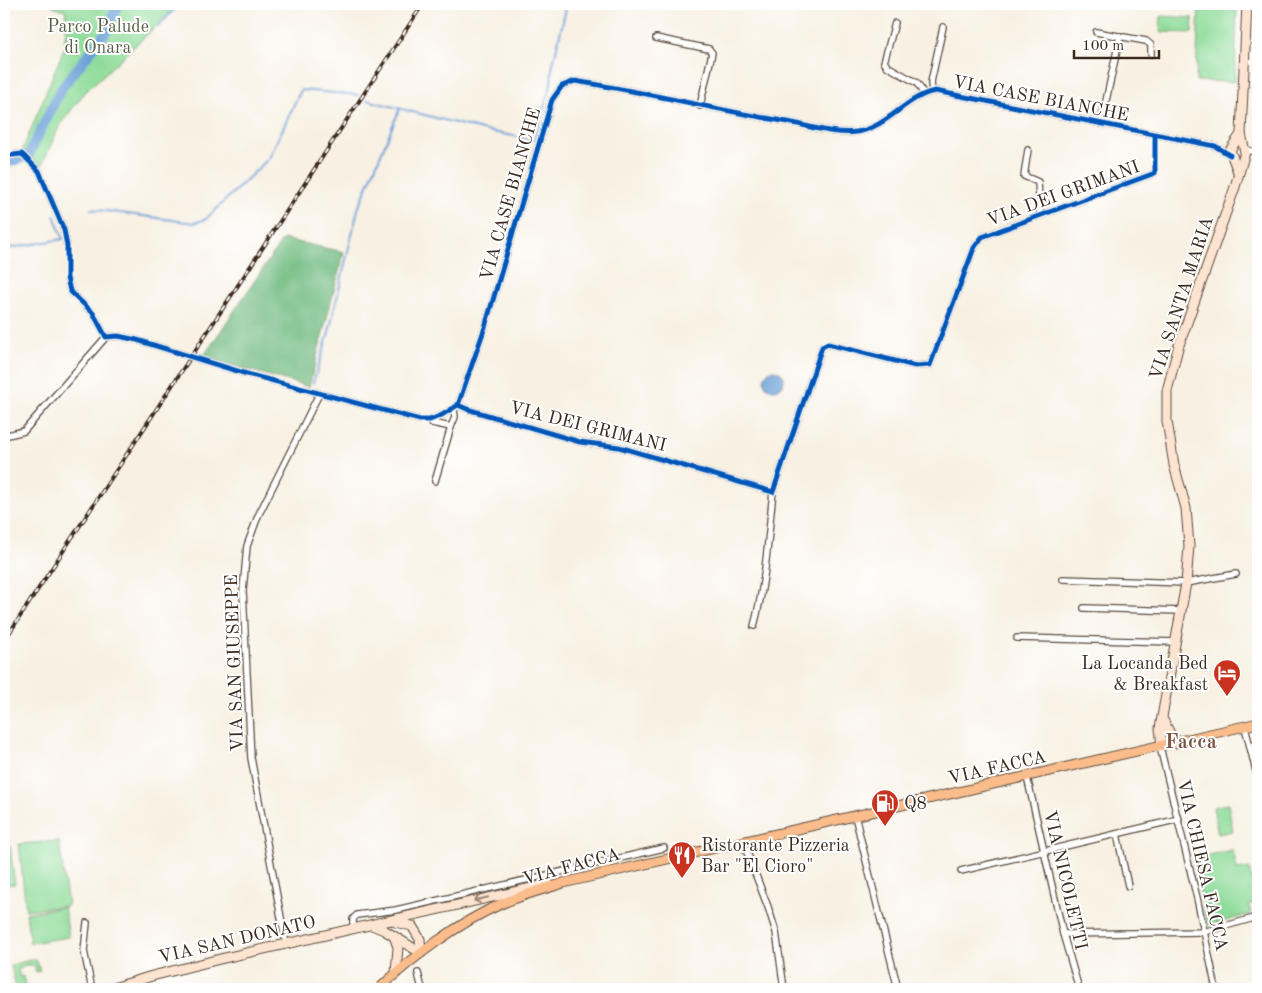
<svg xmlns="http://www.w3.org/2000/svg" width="1262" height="993" viewBox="0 0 1262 993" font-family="'Old Standard TT',serif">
	<rect width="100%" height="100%" fill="#fff"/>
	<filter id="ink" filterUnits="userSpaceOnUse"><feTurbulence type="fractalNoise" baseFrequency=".02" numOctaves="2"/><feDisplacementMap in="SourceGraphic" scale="10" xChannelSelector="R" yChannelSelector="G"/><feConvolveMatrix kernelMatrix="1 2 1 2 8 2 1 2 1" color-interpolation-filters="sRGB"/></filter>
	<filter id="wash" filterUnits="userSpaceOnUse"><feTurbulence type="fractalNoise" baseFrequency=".0096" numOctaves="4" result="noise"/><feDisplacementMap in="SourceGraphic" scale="20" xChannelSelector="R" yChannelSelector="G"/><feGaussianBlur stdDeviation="1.12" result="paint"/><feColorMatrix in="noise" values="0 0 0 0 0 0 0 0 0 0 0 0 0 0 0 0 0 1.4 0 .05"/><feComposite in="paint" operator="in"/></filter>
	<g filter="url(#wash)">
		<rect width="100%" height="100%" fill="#f8f1e3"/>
		<!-- green -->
		<g fill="#8fdc9a" stroke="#65835c">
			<path d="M51,4H180L85,92L60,125L41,167L22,151L65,46L66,10L55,8Z"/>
			<path d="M1199,5L1237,6L1235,82L1196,81Z"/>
			<path d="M1161,16L1193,18L1192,33L1160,32Z"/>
			<path d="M1228,804L1233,831L1218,834L1213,807Z"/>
			<path d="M59,841L68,906L26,910L19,844Z"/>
			<path d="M10,846L15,884L4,885V847Z"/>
			<path d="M1233,850L1237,870L1249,868L1258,907H1256L1254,904L1249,905L1251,914L1210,925L1207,924L1193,858Z"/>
			<path d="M64,907L69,937L30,943L26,913Z"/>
			<path d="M34,959L37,961L40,971L36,972L34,965H26L18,970L20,977L23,976L25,985H28L29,989H16L11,965Z"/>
		</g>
		<!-- forest -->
		<path fill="#73bc82" stroke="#577350" d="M283,239L344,252L309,387L203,357Z"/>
		<!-- water -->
		<circle fill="#6a9fd7" stroke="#52647a" cx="774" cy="380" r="10"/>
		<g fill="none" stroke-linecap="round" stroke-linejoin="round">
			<!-- stream -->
			<g stroke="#6a9fd7" stroke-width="2">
				<path d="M1119,4L1191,7L1192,4"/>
				<path d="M158,27L179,4"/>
				<path d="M367,100L482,130L534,140L551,85L552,68L567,4"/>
				<path d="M91,209L194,223L206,219L269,158L301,90L358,95"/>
				<path d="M4,249L63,239L54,215"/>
				<path d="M313,383L328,336L358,209L400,108"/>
			</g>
			<!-- river -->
			<path stroke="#6a9fd7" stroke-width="10" d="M4,164L28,156L61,89L106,32L118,4"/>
		</g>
	</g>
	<g filter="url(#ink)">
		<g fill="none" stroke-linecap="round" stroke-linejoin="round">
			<!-- street casing -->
			<g stroke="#57483c" stroke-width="8">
				<g id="street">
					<path d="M895,23L884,62L887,66L917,83L923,93"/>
					<path d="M1096,32L1146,41L1151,45V54"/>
					<path d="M656,38L709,49L712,53L700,106"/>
					<path d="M932,92L931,82L943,27"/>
					<path d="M1101,124L1120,36"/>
					<path d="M1244,149L1258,153"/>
					<path d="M1028,150L1024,176L1038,182L1040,215"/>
					<path d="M4,156L22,154L39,171L64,230L67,246V278L70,291L93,313L106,337L118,336L137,340L247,374L420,420H430L442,415L458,405L485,327L552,100L562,86L575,81C646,92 717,110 788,122C809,126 834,135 856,132C887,128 905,97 935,91L1215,146L1230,155"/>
					<path d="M458,405L467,409L580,442L619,447L773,492L822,347L828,344L915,366L930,365L974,248L982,237L1155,173V135"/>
					<path d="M430,420L432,423L451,427L455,417L454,409"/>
					<path d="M4,436L24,431L106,337"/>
					<path d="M435,481L451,427"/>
					<path d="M1063,579L1186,583L1236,574"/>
					<path d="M1084,608L1181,611"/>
					<path d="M754,626C766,582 768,537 773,492"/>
					<path d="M1017,638L1175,642"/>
					<path d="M1245,727L1258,779"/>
					<path d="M1160,747L1197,898L1216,989"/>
					<path d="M1027,777L1063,934L1079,989"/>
					<path d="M855,816L898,989"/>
					<path d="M1117,834L1128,886"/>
					<path d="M743,842L768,907L776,932L784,989"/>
					<path d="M961,871L1179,819"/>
					<path d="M87,923L84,951L92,989"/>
					<path d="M353,929V919L357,915L396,910L664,848"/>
					<path d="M1063,934L1203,932L1258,917"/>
					<path d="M286,944L251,758L243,591L247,546L258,516L319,394"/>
					<path d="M418,973L422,989"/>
				</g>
			</g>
			<!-- secondary casing -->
			<g stroke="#57483c" stroke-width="11">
				<g id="secondary">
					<path d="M1238,172L1230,150L1241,134"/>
					<path d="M1163,720L1175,743"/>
					<path d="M1162,746L1160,728L1186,583L1189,546L1186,508L1174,465L1167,421V391L1178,348L1235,187L1245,152L1241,134L1247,4"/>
					<path d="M395,922L412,926L420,939L421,953"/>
					<path d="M372,925L384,930L421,953"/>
					<path d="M394,936L398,947L396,973"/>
					<path d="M110,989L152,976L220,959L549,884"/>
				</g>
			</g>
			<!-- primary casing -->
			<g stroke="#57483c" stroke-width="11">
				<path id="primary" d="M379,989C411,958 460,922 501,904C521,895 542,890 563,883L1258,723"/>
			</g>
			<!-- street -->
			<use href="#street" stroke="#fff" stroke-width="5.5"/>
			<!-- secondary -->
			<use href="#secondary" stroke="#fde4d1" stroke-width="9"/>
			<!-- primary -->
			<use href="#primary" stroke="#fabc8b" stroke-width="9"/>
			<!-- rail casing -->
			<g stroke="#3b2a1e" stroke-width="4">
				<path id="rail" d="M4,641L423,4"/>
			</g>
			<!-- rail -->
			<use href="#rail" stroke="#fff" stroke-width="2" stroke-dasharray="5.5" stroke-linecap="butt"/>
			<!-- cycleway casing -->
			<g stroke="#fff" stroke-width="8">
				<g id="cycleway">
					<path d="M4,156L22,154L39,171L64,230L67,246V278L70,291L93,313L106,337L118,336L137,340L247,374L420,420H430L442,415L458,405L485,327L552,100L562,86L575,81C646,92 717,110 788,122C809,126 834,135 856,132C887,128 905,97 935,91L1215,146L1230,155"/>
					<path d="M458,405L467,409L580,442L619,447L773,492L822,347L828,344L915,366L930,365L974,248L982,237L1155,173V135"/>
				</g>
			</g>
			<!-- cycleway -->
			<use href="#cycleway" stroke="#0057b8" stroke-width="5"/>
		</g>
		<!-- one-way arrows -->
		<defs><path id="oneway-shaft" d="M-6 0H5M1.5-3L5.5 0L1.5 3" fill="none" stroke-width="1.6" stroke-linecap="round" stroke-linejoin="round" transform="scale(1.25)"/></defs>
		<use stroke="#9c8778" href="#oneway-shaft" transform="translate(481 899) rotate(167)"/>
	</g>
	<!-- icons -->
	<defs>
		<g id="hotel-pin" transform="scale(1.4375)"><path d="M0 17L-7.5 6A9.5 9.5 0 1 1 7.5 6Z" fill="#c8321e" stroke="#fff"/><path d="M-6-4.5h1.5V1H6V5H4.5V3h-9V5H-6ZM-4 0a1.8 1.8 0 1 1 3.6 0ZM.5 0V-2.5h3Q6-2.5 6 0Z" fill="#fff"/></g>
		<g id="fuel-pin" transform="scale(1.4375)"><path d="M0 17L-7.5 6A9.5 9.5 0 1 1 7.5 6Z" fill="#c8321e" stroke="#fff"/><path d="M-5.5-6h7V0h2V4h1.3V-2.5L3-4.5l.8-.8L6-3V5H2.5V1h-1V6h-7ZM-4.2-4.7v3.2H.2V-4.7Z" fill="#fff"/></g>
		<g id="restaurant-pin" transform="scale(1.4375)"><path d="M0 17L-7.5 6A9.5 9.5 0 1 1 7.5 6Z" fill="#c8321e" stroke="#fff"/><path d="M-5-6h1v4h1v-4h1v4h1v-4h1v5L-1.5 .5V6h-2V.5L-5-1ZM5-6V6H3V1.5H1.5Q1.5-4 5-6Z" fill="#fff"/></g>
	</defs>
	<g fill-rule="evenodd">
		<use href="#hotel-pin" x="1227" y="673"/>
		<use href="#fuel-pin" x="885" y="803"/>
		<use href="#restaurant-pin" x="682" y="855"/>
	</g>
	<g text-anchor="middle" stroke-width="4" stroke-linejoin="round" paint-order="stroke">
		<!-- park labels -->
		<g font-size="18" fill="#545f43" stroke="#fff">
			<text x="98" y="32">Parco Palude<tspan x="98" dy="21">di Onara</tspan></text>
		</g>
		<!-- street labels -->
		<g font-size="18" fill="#3b2a1e" stroke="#fff">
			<text transform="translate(1041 98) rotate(11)" y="6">VIA CASE BIANCHE</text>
			<text transform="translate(1063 193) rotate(-20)" y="6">VIA DEI GRIMANI</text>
			<text transform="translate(510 194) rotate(-74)" y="6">VIA CASE BIANCHE</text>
			<text transform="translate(1181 298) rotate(-72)" y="6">VIA SANTA MARIA</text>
			<text transform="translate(588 426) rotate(14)" y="6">VIA DEI GRIMANI</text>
			<text transform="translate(234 663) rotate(-92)" y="6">VIA SAN GIUSEPPE</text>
			<text transform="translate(997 767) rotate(-13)" y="6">VIA FACCA</text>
			<text transform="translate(1203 865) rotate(77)" y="6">VIA CHIESA FACCA</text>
			<text transform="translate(571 866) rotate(-15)" y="6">VIA FACCA</text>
			<text transform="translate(1066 880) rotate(77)" y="6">VIA NICOLETTI</text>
			<text transform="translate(237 939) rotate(-13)" y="6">VIA SAN DONATO</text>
		</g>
		<!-- poi labels -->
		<g font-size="18" fill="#3b2a1e" stroke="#fff" text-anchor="start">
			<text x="1208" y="669" text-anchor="end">La Locanda Bed<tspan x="1208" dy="21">&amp; Breakfast</tspan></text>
			<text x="904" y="809">Q8</text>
			<text x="701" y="851">Ristorante Pizzeria<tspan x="701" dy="21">Bar "El Cioro"</tspan></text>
		</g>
		<!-- quarter labels -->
		<g font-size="20" font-weight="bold" fill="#7a5545" stroke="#fff">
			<text x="1191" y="748">Facca</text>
		</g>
	</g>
	<!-- margin -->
	<rect width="1262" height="993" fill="none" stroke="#fff" stroke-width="20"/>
	<!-- scale -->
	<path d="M1074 50v8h85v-8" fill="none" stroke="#3b2a1e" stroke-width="2.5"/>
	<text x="1082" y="50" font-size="15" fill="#3b2a1e" stroke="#ffffff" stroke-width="4" paint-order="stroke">100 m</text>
</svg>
